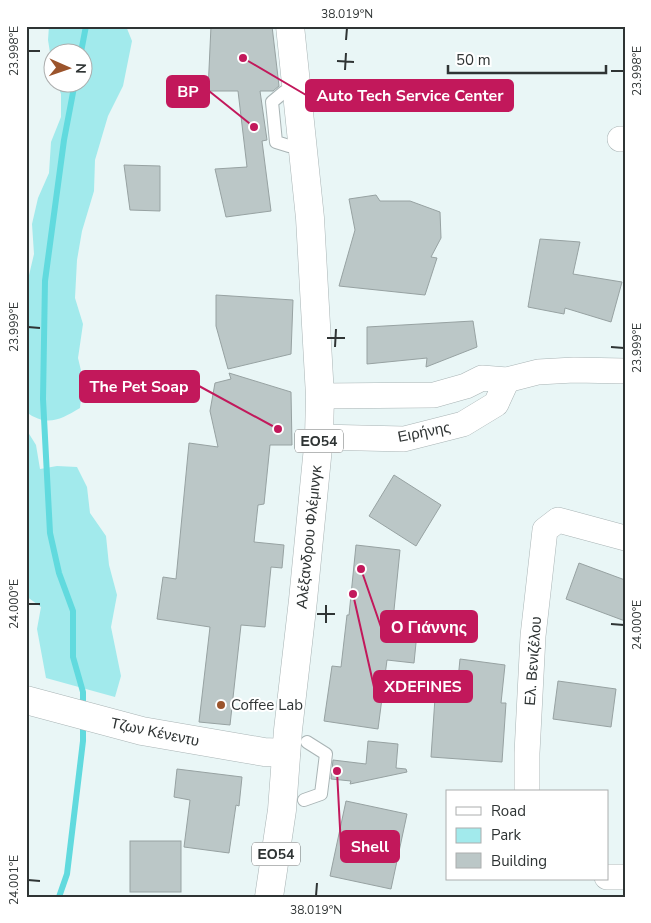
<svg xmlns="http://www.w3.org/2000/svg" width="651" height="923" viewBox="0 0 651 923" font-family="'Nunito Sans',sans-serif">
	<rect width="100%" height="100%" fill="#e9f6f6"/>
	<!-- green -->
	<g fill="#a2eaec">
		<path d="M49,26H126L132,41L123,86L108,116L95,160L94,191L82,231L77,260L75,298L83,324L78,358L83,379L80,408C60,420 47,427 26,412V288L34,254L32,224L38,198L49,173L51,142L61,117V94L57,83L82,82V52H52V65L48,40Z"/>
		<path d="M26,429L36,445L40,469L57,466L77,467L87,487L90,513L106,536L109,565L117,595L111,627L121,676L115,697L46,678L37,629L41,607L26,596Z"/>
	</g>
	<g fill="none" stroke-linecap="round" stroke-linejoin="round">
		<!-- stream -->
		<g stroke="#61dade" stroke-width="6">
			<path d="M81,52L86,26"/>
			<path d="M75,82L64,140L45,281L43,399L50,533L59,573L73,611V657L83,692V709"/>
			<path d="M59,897L67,874L83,741V721"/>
		</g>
	</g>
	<!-- building -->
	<g fill="#bbc7c7" stroke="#97a2a2">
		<path d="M211,26H272L279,86L273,91H260L267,140L262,141L271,211L226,217L215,169L247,167L238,91H208Z"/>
		<path d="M124,165L160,166V211L130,210Z"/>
		<path d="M376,195L380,201H410L440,212L441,238L431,257L437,258L425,295L339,286L355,230L349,199Z"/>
		<path d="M540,239L580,242L573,274L622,282L611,322L565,308L564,314L528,307Z"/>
		<path d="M216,295L293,300L291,354L228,369L216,326Z"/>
		<path d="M473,321L477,347L426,367L427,358L367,364V327Z"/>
		<path d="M229,373L291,392L292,445H270L264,504L258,505L254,542L284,545L282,568L271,567L265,627L241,625L230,725L199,722L210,627L157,619L163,577L176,579L189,443L218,447L210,411L215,383L231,379Z"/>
		<path d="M394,475L441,505L416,546L369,516Z"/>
		<path d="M356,545L400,550L393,620L418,623L414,663L387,660L378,729L324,721L332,666L341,667L347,615H349Z"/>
		<path d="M579,563L625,580V621L566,599Z"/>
		<path d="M460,659L505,665L501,703H506L502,762L431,757L435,698L456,700Z"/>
		<path d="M558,681L616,689L611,727L553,719Z"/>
		<path d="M368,741L398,744L396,768L406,769L407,772L350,784L351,781L331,779L333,760L366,764Z"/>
		<path d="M177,769L242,777L239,806L236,805L229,853L184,847L190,800L174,797Z"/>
		<path d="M346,801L407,814L391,889L330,876Z"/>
		<rect x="130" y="841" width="51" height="51"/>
	</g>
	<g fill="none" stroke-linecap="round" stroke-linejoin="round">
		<!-- service casing -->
		<g stroke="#a9b4b5" stroke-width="14">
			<g id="service">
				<path d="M284,92L272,102L276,142L289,146"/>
				<path d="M304,800L321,794L326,754L307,742"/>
			</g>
		</g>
		<!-- minor casing -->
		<g stroke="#a9b4b5" stroke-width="26">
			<g id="minor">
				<path d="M620,139H625"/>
				<path d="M320,396L434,395L466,386L482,378L507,380L538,372L574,370L625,371"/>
				<path d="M319,437L404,439L463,424L496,404L507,380"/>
				<path d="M527,792V753L533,636L545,530L558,520L625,538"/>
				<path d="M607,877H625"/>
			</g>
		</g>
		<!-- tertiary casing -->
		<g stroke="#a9b4b5" stroke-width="29">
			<path id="tertiary" d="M26,700L142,731L264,752L286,753"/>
		</g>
		<!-- primary casing -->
		<g stroke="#a9b4b5" stroke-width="29">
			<path id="primary" d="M269,897L282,810L288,730L303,600L319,437L320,396L310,218L290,26"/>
		</g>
		<!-- service -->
		<use href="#service" stroke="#fff" stroke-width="12"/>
		<!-- minor -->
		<use href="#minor" stroke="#fff" stroke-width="25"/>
		<!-- tertiary -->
		<use href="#tertiary" stroke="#fff" stroke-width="28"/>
		<!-- primary -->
		<use href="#primary" stroke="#fff" stroke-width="28"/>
	</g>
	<!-- ticks -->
	<path fill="none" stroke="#2f3434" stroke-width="2" d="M346,40L347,28M28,51H40M337,61L354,62M345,70L346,53M611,71H624M28,327L40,328M327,338H345M335,347L336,329M611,347L624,348M28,604H40M317,614H335M326,623V605M611,624L624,625M28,880L40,881M316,896L317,883"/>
	<!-- markers -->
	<circle fill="#9b542c" stroke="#fff" stroke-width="2" cx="221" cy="705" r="5"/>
	<g text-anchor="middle" stroke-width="4" stroke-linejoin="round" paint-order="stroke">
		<!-- shield labels -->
		<g fill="#fff" stroke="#6d7171" stroke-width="1">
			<rect x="295" y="429.5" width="48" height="23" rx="4"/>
			<rect x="252" y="842.5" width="48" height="23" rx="4"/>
		</g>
		<g font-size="14" font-weight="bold" fill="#2f3434">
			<text x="319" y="446">ΕΟ54</text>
			<text x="276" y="859">ΕΟ54</text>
		</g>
		<!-- street labels -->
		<g font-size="15" fill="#2f3434" stroke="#fff">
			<text transform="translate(424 432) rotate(-11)" y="5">Ειρήνης</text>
			<text transform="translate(309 537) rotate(-84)" y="5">Αλέξανδρου Φλέμινγκ</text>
			<text transform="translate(533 661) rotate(-86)" y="5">Ελ. Βενιζέλου</text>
			<text transform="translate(155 732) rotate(12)" y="5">Τζων Κένεντυ</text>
		</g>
		<!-- poi labels -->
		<g font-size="15" fill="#2f3434" stroke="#fff" text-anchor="start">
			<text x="231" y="710">Coffee Lab</text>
		</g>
	</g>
	<!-- callouts -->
	<path fill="none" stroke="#c2185b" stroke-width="2" d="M254 127L209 91M243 58L306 95M278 429L199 386M361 569L381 627M353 594L374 687M337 771L341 847"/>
	<g fill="#c2185b" stroke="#fff" stroke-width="2">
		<circle cx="254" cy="127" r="5"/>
		<circle cx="243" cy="58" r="5"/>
		<circle cx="278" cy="429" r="5"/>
		<circle cx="361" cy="569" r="5"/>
		<circle cx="353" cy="594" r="5"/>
		<circle cx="337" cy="771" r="5"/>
	</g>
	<g fill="#c2185b" stroke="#c2185b" stroke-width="2">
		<rect x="167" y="76" width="42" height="31" rx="5"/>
		<rect x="306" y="80" width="207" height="31" rx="5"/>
		<rect x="80" y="371" width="119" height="31" rx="5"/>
		<rect x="381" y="611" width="96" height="31" rx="5"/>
		<rect x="374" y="671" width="98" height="31" rx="5"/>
		<rect x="341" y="831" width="58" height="31" rx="5"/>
	</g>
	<g font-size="16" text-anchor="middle" font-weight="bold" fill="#fff">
		<text x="188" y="97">BP</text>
		<text x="410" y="101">Auto Tech Service Center</text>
		<text x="139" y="392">The Pet Soap</text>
		<text x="429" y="633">Ο Γιάννης</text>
		<text x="423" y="692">XDEFINES</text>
		<text x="370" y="852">Shell</text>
	</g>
	<!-- border -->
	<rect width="651" height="923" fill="none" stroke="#ffffff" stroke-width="55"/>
	<!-- legend -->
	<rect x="446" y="790" width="162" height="90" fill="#ffffff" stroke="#acaeae"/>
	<rect x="456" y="807" width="25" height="8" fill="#ffffff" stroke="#acaeae"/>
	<text x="491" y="816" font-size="15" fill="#2f3434">Road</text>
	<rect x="456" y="828" width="25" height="15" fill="#a2eaec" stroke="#acaeae"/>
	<text x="491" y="840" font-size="15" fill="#2f3434">Park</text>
	<rect x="456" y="853" width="25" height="15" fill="#bbc7c7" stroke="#acaeae"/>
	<text x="491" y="866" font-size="15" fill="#2f3434">Building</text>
	<!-- north arrow -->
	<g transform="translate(68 68) rotate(92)"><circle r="24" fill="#ffffff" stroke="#acaeae"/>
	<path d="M0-4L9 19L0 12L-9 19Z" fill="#9b542c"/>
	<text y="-8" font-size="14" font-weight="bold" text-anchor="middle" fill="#2f3434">N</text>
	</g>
	<!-- scale -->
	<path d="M448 65v8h158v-8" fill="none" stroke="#2f3434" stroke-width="2.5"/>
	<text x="456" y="65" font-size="15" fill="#2f3434" stroke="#ffffff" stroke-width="4" paint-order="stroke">50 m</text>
	<rect x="28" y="28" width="596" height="868" fill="none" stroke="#2f3434" stroke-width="2"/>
	<g font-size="12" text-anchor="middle" fill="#2f3434">
		<text x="347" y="18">38.019°N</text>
		<text transform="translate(14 51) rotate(-90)" y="4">23.998°E</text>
		<text transform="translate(637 71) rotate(-90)" y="4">23.998°E</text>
		<text transform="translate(14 327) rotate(-90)" y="4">23.999°E</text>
		<text transform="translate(637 348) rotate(-90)" y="4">23.999°E</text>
		<text transform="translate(14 604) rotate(-90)" y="4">24.000°E</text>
		<text transform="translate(637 625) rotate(-90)" y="4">24.000°E</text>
		<text transform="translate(14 880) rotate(-90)" y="4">24.001°E</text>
		<text x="316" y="914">38.019°N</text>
	</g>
</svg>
